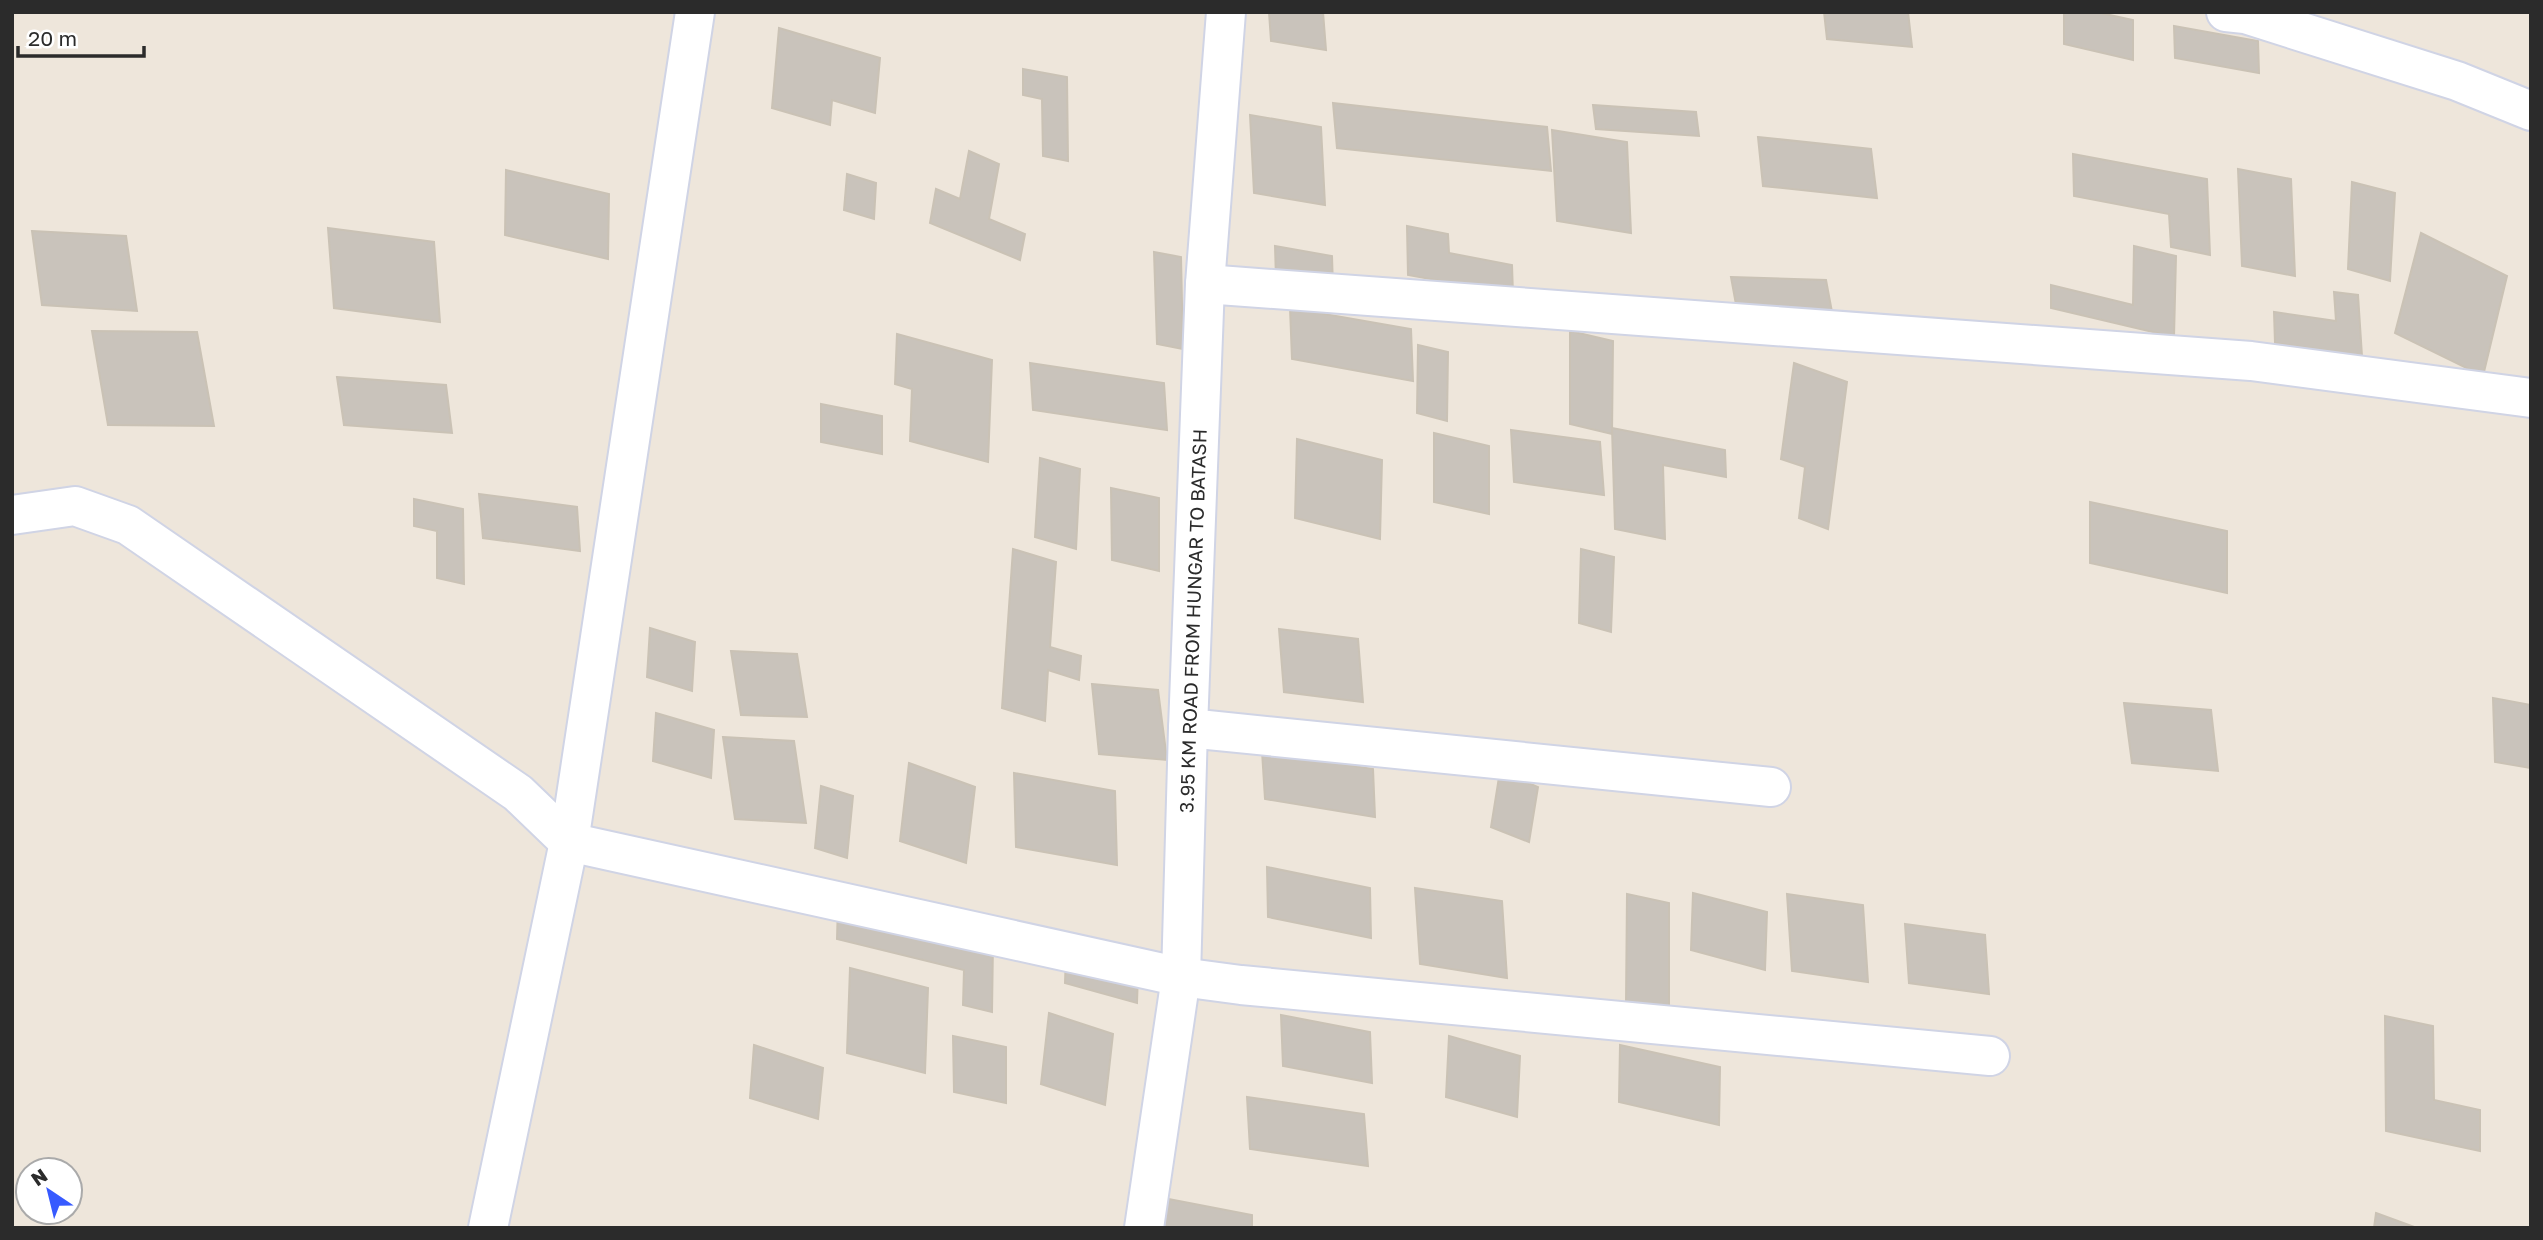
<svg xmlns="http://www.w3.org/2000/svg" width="2543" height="1240" viewBox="0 0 2543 1240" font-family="'Golos Text',sans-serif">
	<rect width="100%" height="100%" fill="#eee6db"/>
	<!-- building -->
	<g fill="#c9c3bb" stroke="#cac2b5" stroke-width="2">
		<path d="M1269,12H1323L1326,50L1271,41Z"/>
		<path d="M1824,12H1908L1912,47L1827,39Z"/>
		<path d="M2064,12H2096L2133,20V60L2064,44Z"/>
		<path d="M2174,26L2258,41L2259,73L2175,58Z"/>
		<path d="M779,28L880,58L875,113L832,100L830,125L772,108Z"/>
		<path d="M1023,69L1067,77L1068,161L1043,156L1042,99L1023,95Z"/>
		<path d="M1333,103L1547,127L1551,171L1337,148Z"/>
		<path d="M1593,105L1696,112L1699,136L1596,129Z"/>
		<path d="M1250,115L1321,127L1325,205L1254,193Z"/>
		<path d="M1552,130L1627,142L1631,233L1557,221Z"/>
		<path d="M1758,137L1871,149L1877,198L1763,186Z"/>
		<path d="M969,151L999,164L989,219L1025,234L1020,260L930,223L936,189L960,199Z"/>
		<path d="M2073,154L2207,179L2210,255L2171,247L2169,214L2074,196Z"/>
		<path d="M2238,169L2291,179L2295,276L2242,266Z"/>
		<path d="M506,170L609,194L608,259L505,235Z"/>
		<path d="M847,174L876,183L874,219L844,210Z"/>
		<path d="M2352,182L2395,193L2390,281L2348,269Z"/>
		<path d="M1407,226L1448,234L1449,253L1512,265L1513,294L1408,275Z"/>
		<path d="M328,228L434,242L440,322L334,308Z"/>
		<path d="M32,231L126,236L137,311L42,305Z"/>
		<path d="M2421,233L2507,276L2483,376L2395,333Z"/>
		<path d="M1275,246L1332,256L1333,288L1276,279Z"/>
		<path d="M2134,246L2176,256L2174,337L2051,308V285L2133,305Z"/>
		<path d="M1154,252L1181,257L1183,349L1157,344Z"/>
		<path d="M1731,277L1826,280L1832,312L1737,310Z"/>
		<path d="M2334,292L2358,295L2362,356L2275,343L2274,312L2336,321Z"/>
		<path d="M1290,308L1411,329L1413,381L1292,359Z"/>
		<path d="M92,331L197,332L214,426L108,425Z"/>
		<path d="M1570,331L1613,341L1612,434L1570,424Z"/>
		<path d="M897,334L992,360L988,462L910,441L912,389L895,384Z"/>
		<path d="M1418,345L1448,352L1447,421L1417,413Z"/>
		<path d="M1030,363L1164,383L1167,430L1033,410Z"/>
		<path d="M1794,363L1847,382L1828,529L1799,518L1805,467L1781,459Z"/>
		<path d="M337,377L446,385L452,433L344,425Z"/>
		<path d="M821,404L882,416V454L821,442Z"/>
		<path d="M1612,428L1725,450L1726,477L1663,465L1665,539L1615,529Z"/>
		<path d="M1511,430L1600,442L1604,495L1514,482Z"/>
		<path d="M1434,433L1489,446V514L1434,502Z"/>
		<path d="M1297,439L1382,460L1380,539L1295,518Z"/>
		<path d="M1040,458L1080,469L1076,549L1035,537Z"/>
		<path d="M1111,488L1159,498V571L1112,560Z"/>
		<path d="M479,494L577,507L580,551L483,538Z"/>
		<path d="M414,499L463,509L464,584L437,578V531L414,526Z"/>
		<path d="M2090,502L2227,531V593L2090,563Z"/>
		<path d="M1013,549L1056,562L1050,647L1081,656L1079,680L1048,670L1045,721L1002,708Z"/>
		<path d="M1581,549L1614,557L1611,632L1579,623Z"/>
		<path d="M650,628L695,642L692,691L647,677Z"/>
		<path d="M1279,629L1358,639L1363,702L1284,692Z"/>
		<path d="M731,651L797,654L807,717L741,715Z"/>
		<path d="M1092,684L1158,690L1167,760L1099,754Z"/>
		<path d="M2493,698L2531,705V768L2495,762Z"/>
		<path d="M2124,703L2211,710L2218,771L2132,763Z"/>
		<path d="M656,713L714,730L711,778L653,761Z"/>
		<path d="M723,737L794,741L806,823L735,819Z"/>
		<path d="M1262,751L1373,769L1375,817L1265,799Z"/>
		<path d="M909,763L975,787L966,863L900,841Z"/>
		<path d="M1500,771L1538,787L1529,842L1491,827Z"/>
		<path d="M1014,773L1115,791L1117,865L1016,847Z"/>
		<path d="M821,786L853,796L847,858L815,848Z"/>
		<path d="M1267,867L1370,888L1371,938L1268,917Z"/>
		<path d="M1415,888L1502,901L1507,978L1420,964Z"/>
		<path d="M1693,893L1767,912L1765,970L1691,950Z"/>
		<path d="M1627,894L1669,903V1013L1626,1003Z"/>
		<path d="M1787,894L1863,905L1868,982L1792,971Z"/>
		<path d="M838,904L993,942L992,1012L963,1005L964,970L837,939Z"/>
		<path d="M1905,924L1985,935L1989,994L1909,983Z"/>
		<path d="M1066,954L1138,973L1137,1003L1065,983Z"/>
		<path d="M850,968L928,988L925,1073L847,1053Z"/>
		<path d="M1049,1013L1113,1034L1105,1105L1041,1084Z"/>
		<path d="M1281,1015L1370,1032L1372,1083L1283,1066Z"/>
		<path d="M2385,1016L2433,1026L2434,1100L2480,1110V1151L2386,1131Z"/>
		<path d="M953,1036L1006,1047V1103L954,1092Z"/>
		<path d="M1449,1036L1520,1056L1517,1117L1446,1097Z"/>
		<path d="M754,1045L823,1068L818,1119L750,1098Z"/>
		<path d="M1620,1045L1720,1067L1719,1125L1619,1102Z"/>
		<path d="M1247,1097L1364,1114L1368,1166L1250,1149Z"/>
		<path d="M1153,1196L1252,1215V1228H1154Z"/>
		<path d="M2376,1213L2417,1228H2374Z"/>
	</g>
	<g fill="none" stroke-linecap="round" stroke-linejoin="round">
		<!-- minor casing -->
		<g stroke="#d0d4e5" stroke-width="42">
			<g id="minor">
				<path d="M2226,12L2245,14L2457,81L2531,111"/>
				<path d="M1205,284L2251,361L2531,398"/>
				<path d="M12,515L75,506L128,525L518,793L569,842L1181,977L1241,985L1990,1056"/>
				<path d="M1188,728L1771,787"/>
				<path d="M488,1228L569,842L695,12"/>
				<path d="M1144,1228L1181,977L1188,728L1205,284L1226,12"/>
			</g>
		</g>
		<!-- minor -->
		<use href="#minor" stroke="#fff" stroke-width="38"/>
	</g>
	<g text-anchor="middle" stroke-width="7" stroke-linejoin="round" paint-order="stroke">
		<!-- street labels -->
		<g font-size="19" fill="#2b2b2b" stroke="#fff">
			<text transform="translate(1193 621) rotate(-88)" y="7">3.95 KM ROAD FROM HUNGAR TO BATASH</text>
		</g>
	</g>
	<!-- border -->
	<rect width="2543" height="1240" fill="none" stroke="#2b2b2b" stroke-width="28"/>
	<!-- north arrow -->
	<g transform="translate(49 1191) rotate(325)"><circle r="33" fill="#ffffff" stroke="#aaaaaa" stroke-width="2"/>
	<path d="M0-5L12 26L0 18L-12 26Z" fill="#375aff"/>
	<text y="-10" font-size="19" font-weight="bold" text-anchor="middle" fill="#2b2b2b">N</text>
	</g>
	<!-- scale -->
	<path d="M18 46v10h126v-10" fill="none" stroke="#2b2b2b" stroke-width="3.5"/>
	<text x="28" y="46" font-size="21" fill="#2b2b2b" stroke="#ffffff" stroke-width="5" paint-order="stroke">20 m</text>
</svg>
